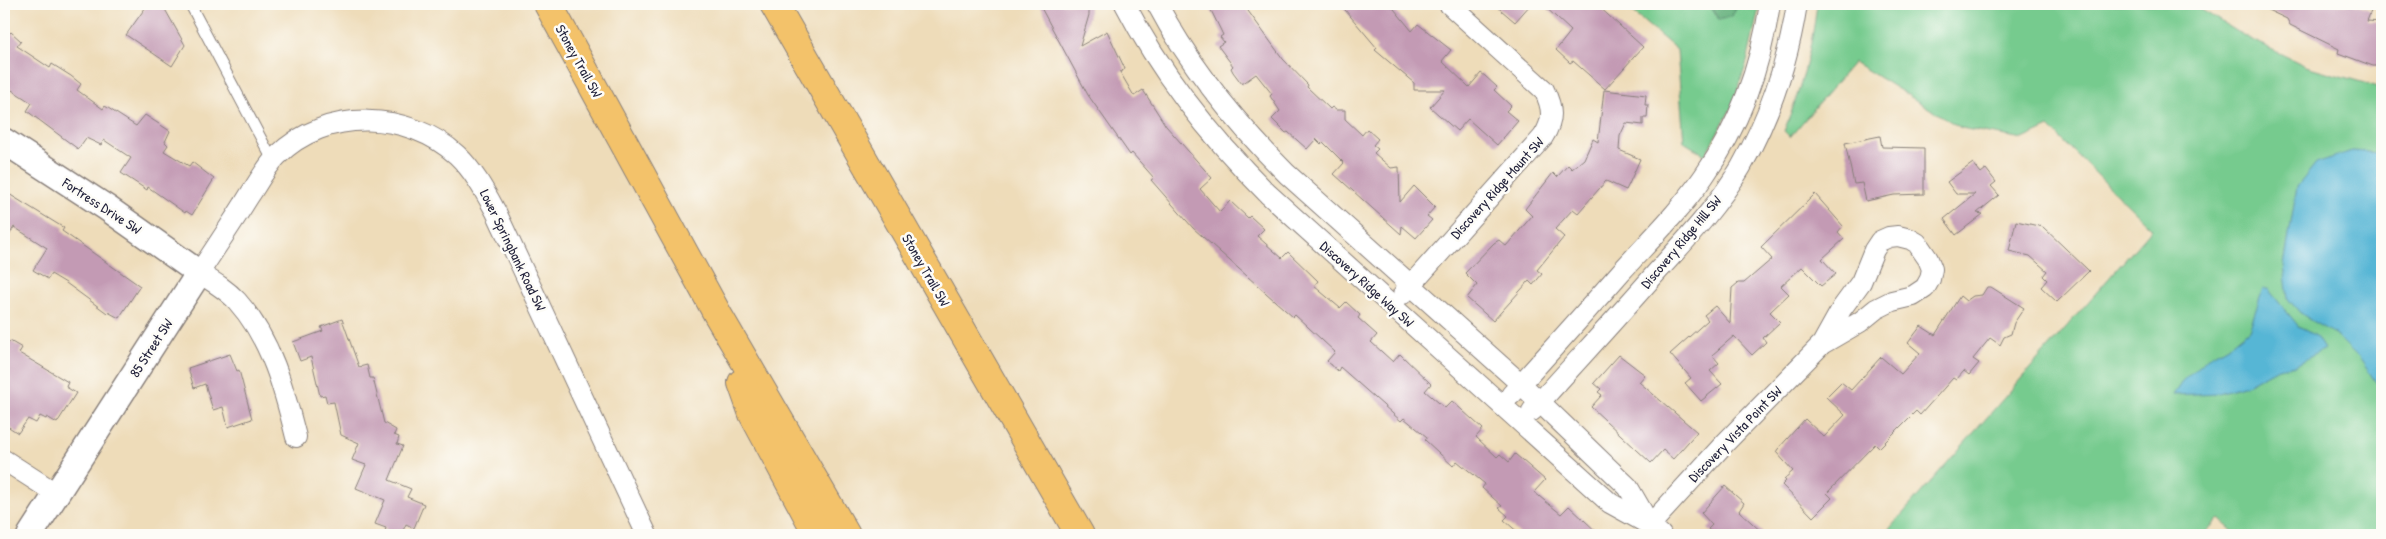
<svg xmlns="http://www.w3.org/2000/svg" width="2386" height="539" viewBox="0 0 2386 539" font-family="'Patrick Hand',sans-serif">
	<rect width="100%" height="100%" fill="#fdfcf7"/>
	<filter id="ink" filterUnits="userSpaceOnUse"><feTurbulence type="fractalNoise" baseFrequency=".02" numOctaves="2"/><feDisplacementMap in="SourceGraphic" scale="10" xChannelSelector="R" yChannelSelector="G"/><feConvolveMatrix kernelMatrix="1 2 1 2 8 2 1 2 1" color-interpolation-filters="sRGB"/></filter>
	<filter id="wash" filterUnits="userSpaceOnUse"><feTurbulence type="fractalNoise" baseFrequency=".0096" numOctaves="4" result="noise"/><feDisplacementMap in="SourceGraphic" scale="20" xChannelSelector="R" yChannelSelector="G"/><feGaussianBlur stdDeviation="1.12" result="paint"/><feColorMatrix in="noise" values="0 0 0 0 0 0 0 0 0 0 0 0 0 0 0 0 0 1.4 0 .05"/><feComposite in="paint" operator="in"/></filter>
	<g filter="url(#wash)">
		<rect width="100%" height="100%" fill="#eedcb9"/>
		<!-- green -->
		<g fill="#76cb8e" stroke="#4c7664">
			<path d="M1623,4H1760L1747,62L1732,107L1705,155L1684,142L1677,50Z"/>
			<path d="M1817,4H2192L2248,38L2306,66L2382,88V535H2237L2219,519L2202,535H1884L2152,229L2049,127L2023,139L1961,128L1854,62L1790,137L1784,131C1801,90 1812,48 1817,4Z"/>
		</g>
		<!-- forest -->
		<path fill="#60af79" stroke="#41685a" d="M1709,4H1738L1732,16L1719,20Z"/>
		<!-- water -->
		<g fill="#57b6d5" stroke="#3c6c88">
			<path d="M2352,151L2382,153V391L2360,359L2336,335L2303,316L2288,299L2284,265L2297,187L2316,163Z"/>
			<path d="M2263,289H2268L2300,328L2315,335L2324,349L2296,365L2278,368L2249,384L2219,393L2173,395L2184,379L2210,356L2233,343L2249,330Z"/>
		</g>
		<g id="blocks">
			<!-- building -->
			<g fill="#c39ab4">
				<path d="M148,4H162L185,45L172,66L126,35Z"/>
				<path d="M1039,4H1089V15L1080,46L1107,31L1125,69L1120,72L1134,96L1143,90L1166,126L1212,178L1200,189L1220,212L1230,201L1248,218L1250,216L1264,229L1257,236L1282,258L1288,252L1318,281L1314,286L1340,308L1346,302L1360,315L1358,318L1377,335L1371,342L1393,362L1400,354L1431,384L1425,391L1445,408L1452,401L1483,429L1476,437L1497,457L1500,454L1509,462L1515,454L1545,480L1534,492L1561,514L1569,506L1600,535H1521L1504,520L1508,516L1499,508L1502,506L1482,488L1485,484L1457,461L1453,466L1425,440L1427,437L1404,418L1401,421L1340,367L1338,371L1327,361L1335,352L1295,315L1293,317L1193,228L1151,180L1154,178L1132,153L1130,155L1088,95Z"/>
				<path d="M1208,4H1243L1283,59L1308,85L1307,87L1330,109L1332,107L1336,110H1345V119L1362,135L1367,129L1378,139L1373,145L1378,149L1374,153L1391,168L1399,167L1400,202L1414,186L1435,207L1427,216L1432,220L1416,238L1402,226L1401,234L1334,174L1344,163L1323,142L1321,144L1316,139L1307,149L1288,132L1286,133L1272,119L1280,111L1270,96L1272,94L1256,74L1242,84L1233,72L1231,68L1233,66L1218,46L1224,42L1220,37L1223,35Z"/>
				<path d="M1340,4H1390L1412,31L1418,24L1451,50L1442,61L1469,87L1481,73L1485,76L1497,87L1494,90L1511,106L1506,111L1518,121L1497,145L1468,119L1457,131L1430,107L1445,90H1414V83L1375,50L1377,48Z"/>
				<path d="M1494,4H1531L1515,22Z"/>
				<path d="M1542,4H1596L1643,47L1605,89L1573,61L1570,63L1556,50L1571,31Z"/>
				<path d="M2255,4H2353L2367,9L2371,11L2367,21L2382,22V66H2373L2338,53L2339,49L2290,25L2287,19Z"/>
				<path d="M11,32L21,41L17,46L50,68L52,64L71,76L81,84L77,90L103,109L105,106L136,126L145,115L170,131L165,142L168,145L164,151L189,166L192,162L214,179L192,215L186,211L185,213L148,187L147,190L121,173L131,158L104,140L101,145L86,138L78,149L27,111L32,103L4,85V38Z"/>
				<path d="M1604,90L1646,95L1645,105H1648L1647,118H1643V125L1626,123L1620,136L1619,150L1640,159L1629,184L1626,190L1606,181L1578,213L1573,209L1555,229L1564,237L1537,270L1542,274L1533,285L1529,281L1493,321L1467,298L1477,285L1465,273L1494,243L1499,240L1506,246L1532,216L1525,209L1553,173L1557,177L1568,165L1572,169L1584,159L1593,139L1598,142Z"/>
				<path d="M1880,136L1882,147L1924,148V194L1894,195L1866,201L1862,183L1854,184L1845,143Z"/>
				<path d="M1973,163L1981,173L1986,169L1996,182L1991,186L1999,195L1977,213L1983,214L1956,235L1944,219L1975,194H1956L1947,182Z"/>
				<path d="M4,191L64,228L62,231L140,286L119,318L108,312L107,313L66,283L51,274L48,279L33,270L47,248L14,227L4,244Z"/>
				<path d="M1815,194L1843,226L1838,232L1844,239L1822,259L1836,274L1821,286L1802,267L1781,286L1789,294L1770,312L1780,322L1763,338L1766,342L1752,355L1734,336L1712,355L1719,363L1710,371L1722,384L1701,401L1685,383L1691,378L1670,354L1708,320L1704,315L1715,306L1730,323L1732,288L1738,283H1744L1772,259L1761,247Z"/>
				<path d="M2016,221L2043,227L2089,271L2057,302L2041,287L2047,280L2043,276L2047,271L2030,256L2009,251Z"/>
				<path d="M1987,287H1991L2024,308L2014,323L2011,334L2004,337L2000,345L1990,338L1973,359L1979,363L1969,375L1964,371L1956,380L1953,378L1920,415L1916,411L1879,448L1875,444L1827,493L1832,498L1813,517L1782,485L1786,481L1784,479L1793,471L1776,452L1778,449L1805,419L1824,437L1845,415L1826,397L1841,382L1851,390L1881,357L1901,374L1920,353L1908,343L1921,326L1935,335L1960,296L1966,301L1973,296L1982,295Z"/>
				<path d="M342,319L359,367L367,365L370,378H373L384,423L396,430L394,435L399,437L397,444L403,446L389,480L411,489L407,497L424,504L414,528L406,524L401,535L385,531L386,528L375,524L385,500L356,488L366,465L352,460L359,443L341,435L334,402L327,403L325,395L320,396L311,357L300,361L293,342L323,331L321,327Z"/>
				<path d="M10,341L22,348L19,353L68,382L66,387L76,393L57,423L47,417L46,419L40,416L36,423L28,419L18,433L4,424V342L7,345Z"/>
				<path d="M230,354L237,371L239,370L252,419L228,427L223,407L213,410L205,384L194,388L188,368Z"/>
				<path d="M1619,355L1645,375L1639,382L1697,432L1673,459L1663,450L1651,463L1591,407L1602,395L1598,392L1601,389L1594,383Z"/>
				<path d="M1725,486L1744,503L1739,511L1765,535H1715L1708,529L1712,525L1701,513Z"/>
			</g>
		</g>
	</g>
	<g filter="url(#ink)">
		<use href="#blocks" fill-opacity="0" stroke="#887f7a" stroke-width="1"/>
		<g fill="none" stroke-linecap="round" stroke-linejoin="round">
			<!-- service casing -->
			<g stroke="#887f7a" stroke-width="12">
				<path id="service" d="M190,4L273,161"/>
			</g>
			<!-- minor casing -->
			<g stroke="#887f7a" stroke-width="22">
				<g id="minor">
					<path d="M1125,4C1162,76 1211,137 1268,194L1610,503L1650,525"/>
					<path d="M1157,4C1191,68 1236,123 1287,174L1521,384L1628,487L1650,525L1661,535"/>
					<path d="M1403,294L1543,137C1554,120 1553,108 1544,90L1449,4"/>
					<path d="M1511,395C1548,354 1584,314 1620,273C1648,242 1680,211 1704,176C1740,125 1761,64 1770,4"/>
					<path d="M1532,411C1573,365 1615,320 1656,273C1686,240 1718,206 1741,167C1770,116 1788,62 1797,4"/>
					<path d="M296,437C284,389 271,339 237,301C226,289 212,281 199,273C216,247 233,222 249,196C258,183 266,167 277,156C326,107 409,111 457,155C474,171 485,192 496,212L647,535"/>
					<path d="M4,460L57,494"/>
					<path d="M1650,525L1725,443L1822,344L1860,322L1876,309L1892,301L1913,296L1925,288L1930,279L1932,269L1928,259L1917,243L1910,239L1898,236L1889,237L1880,241L1874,250L1861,282L1842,308L1822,344"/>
				</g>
			</g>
			<!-- tertiary casing -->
			<g stroke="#887f7a" stroke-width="28">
				<path id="tertiary" d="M4,141L107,208L199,273L30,535"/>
			</g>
			<!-- motorway casing -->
			<g stroke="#887f7a" stroke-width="30">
				<g id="motorway">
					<path d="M548,4L718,315L846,535"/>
					<path d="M774,4L1080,535"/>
					<path d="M742,383L753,414L818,535"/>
				</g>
			</g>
			<!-- service -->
			<use href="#service" stroke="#fff" stroke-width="10"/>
			<!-- minor -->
			<use href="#minor" stroke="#fff" stroke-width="20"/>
			<!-- tertiary -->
			<use href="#tertiary" stroke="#fff" stroke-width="25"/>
			<!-- motorway -->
			<use href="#motorway" stroke="#f3c26a" stroke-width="28"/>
		</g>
	</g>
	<g text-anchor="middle" stroke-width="5" stroke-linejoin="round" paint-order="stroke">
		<!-- street labels -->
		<g font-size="14" fill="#22223b" stroke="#fdfcf7">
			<text transform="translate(579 61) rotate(61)" y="5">Stoney Trail SW</text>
			<text transform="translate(1497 188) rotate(-48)" y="5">Discovery Ridge Mount SW</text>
			<text transform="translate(102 206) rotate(33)" y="5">Fortress Drive SW</text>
			<text transform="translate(1681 242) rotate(-50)" y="5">Discovery Ridge Hill SW</text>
			<text transform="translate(513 250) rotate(64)" y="5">Lower Springbank Road SW</text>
			<text transform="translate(926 270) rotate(60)" y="5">Stoney Trail SW</text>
			<text transform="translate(1367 284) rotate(42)" y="5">Discovery Ridge Way SW</text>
			<text transform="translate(151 348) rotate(-57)" y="5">85 Street SW</text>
			<text transform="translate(1735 434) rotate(-46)" y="5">Discovery Vista Point SW</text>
		</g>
	</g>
	<!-- margin -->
	<rect width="2386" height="539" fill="none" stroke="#fdfcf7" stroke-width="20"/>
</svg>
